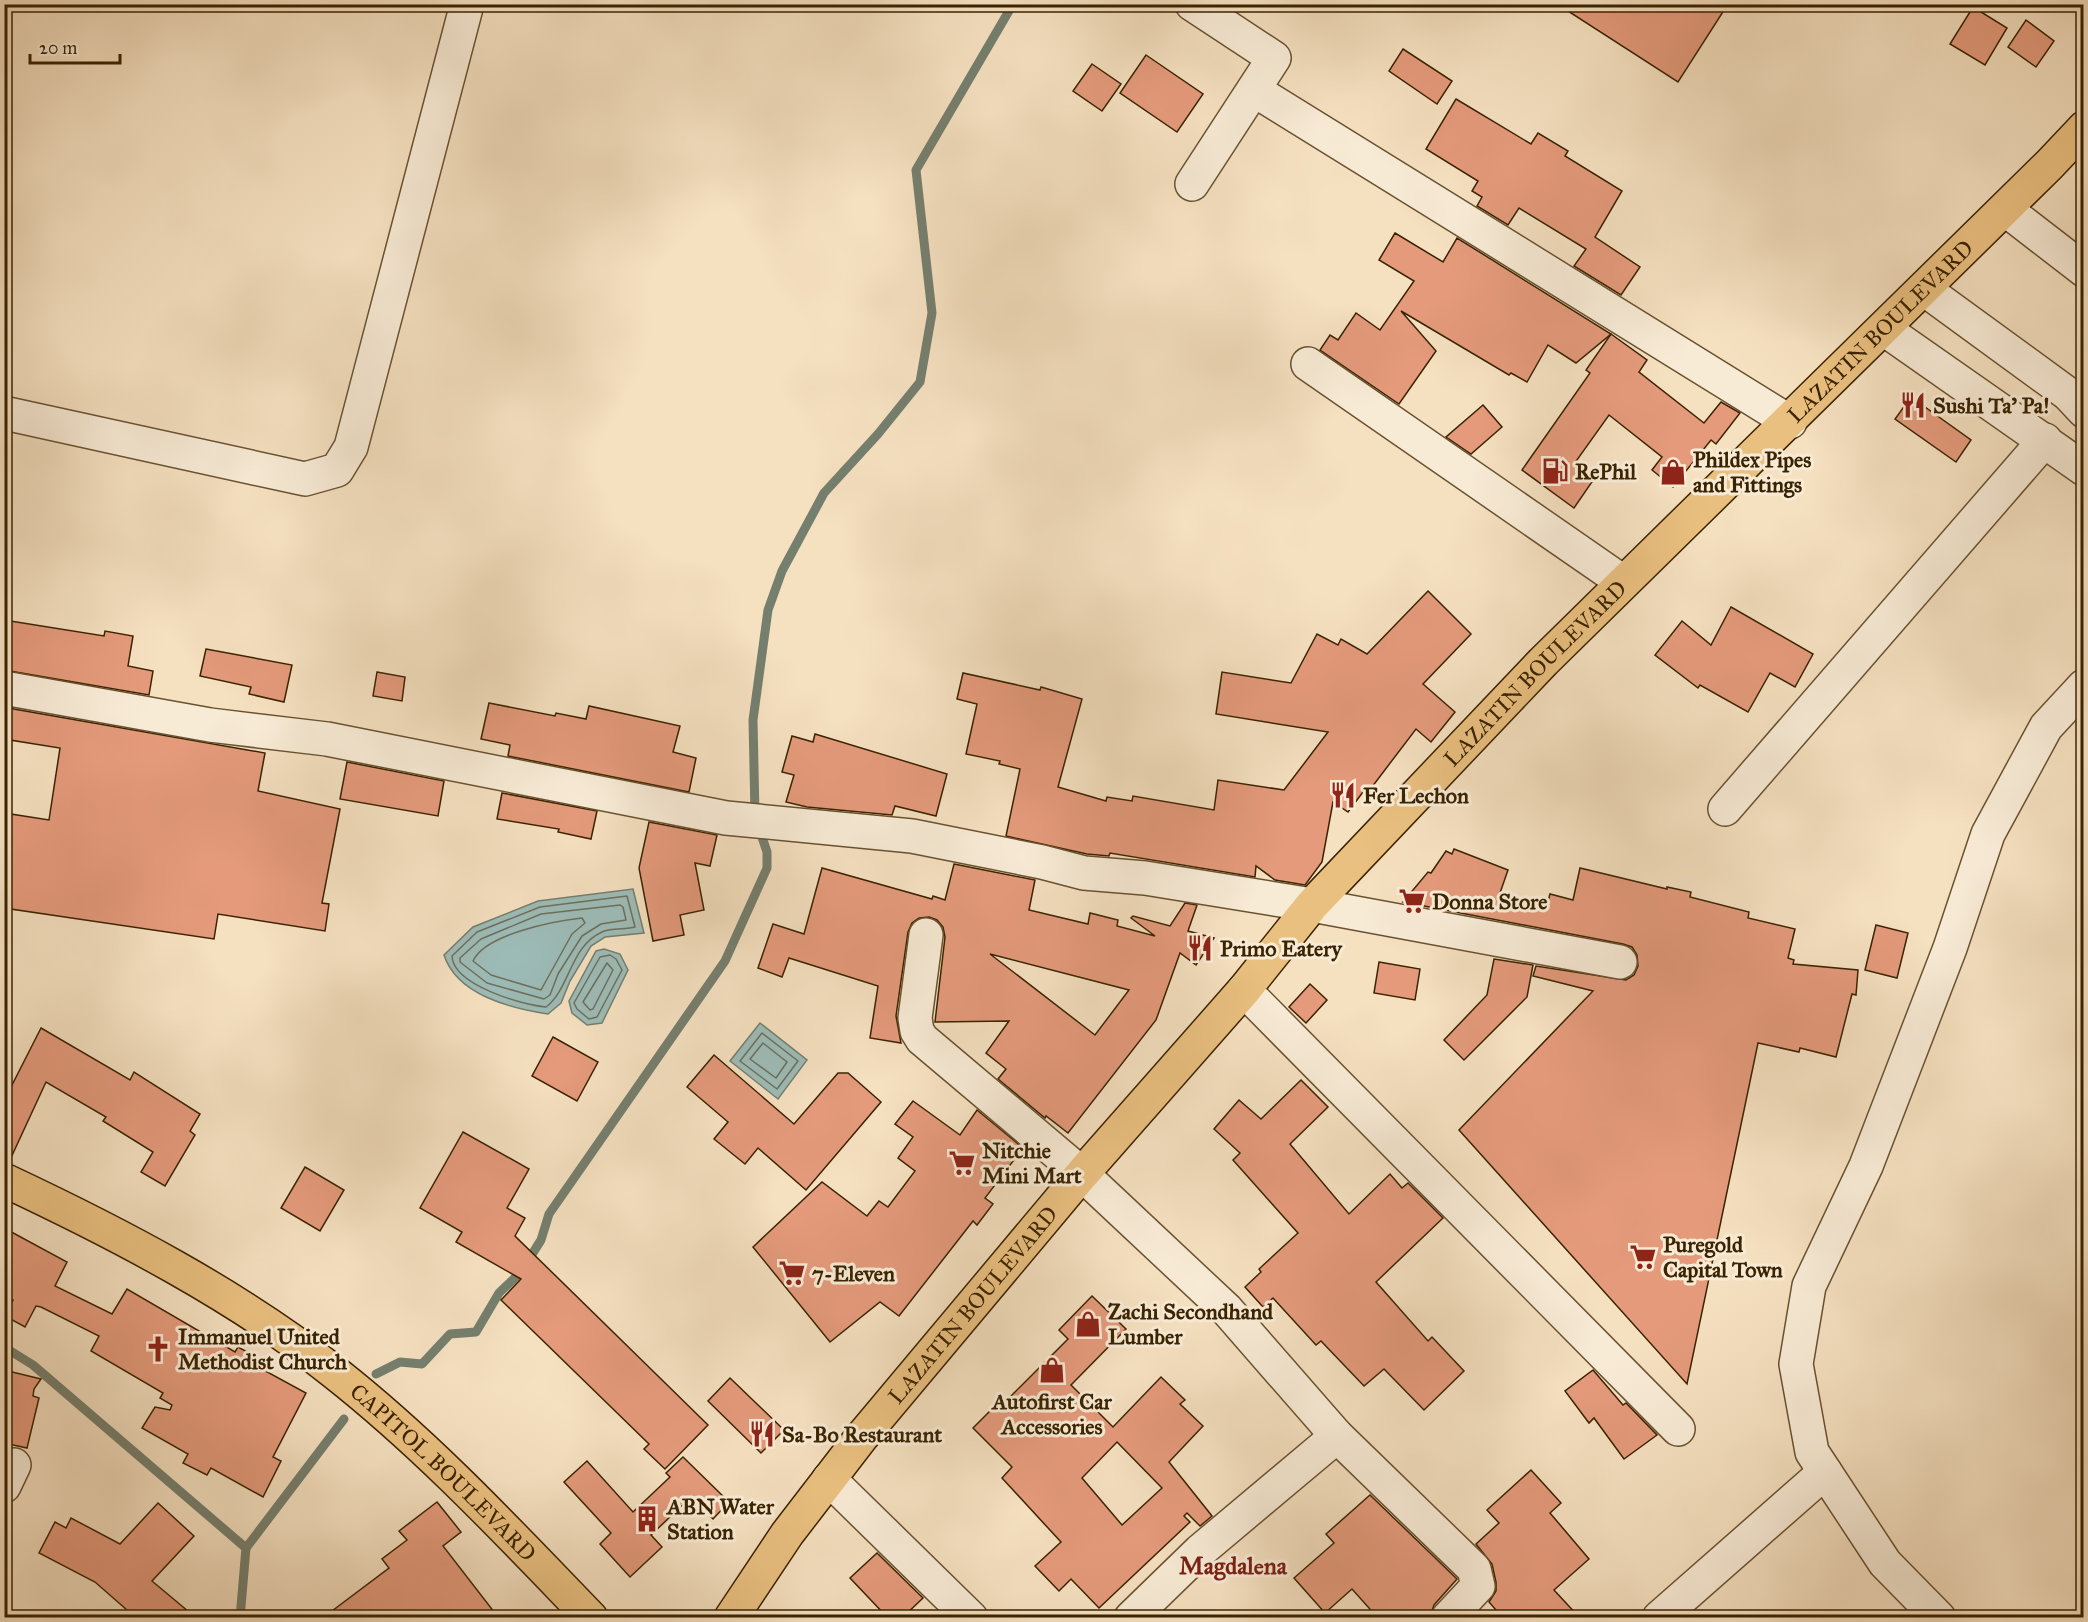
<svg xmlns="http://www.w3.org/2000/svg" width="2088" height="1622" viewBox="0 0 2088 1622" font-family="'IM FELL Great Primer',serif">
	<rect width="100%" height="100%" fill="#f5e0c0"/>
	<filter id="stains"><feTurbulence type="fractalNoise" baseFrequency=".00333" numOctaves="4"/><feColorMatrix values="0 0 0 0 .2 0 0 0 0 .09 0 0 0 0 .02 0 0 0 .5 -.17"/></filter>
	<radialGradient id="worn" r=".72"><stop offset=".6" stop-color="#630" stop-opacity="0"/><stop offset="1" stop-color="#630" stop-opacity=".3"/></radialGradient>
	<!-- water -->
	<g fill="#9dbcb8" stroke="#757f6e" stroke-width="1.5">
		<path d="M633,889L644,933L605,937L591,946L570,981L561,1003L548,1014C510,1008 457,995 444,955L473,927L538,901Z"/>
		<path d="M604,949L620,954L628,970L602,1023L587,1025L572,1013L569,1001L596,951Z"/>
		<path d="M760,1023L807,1060L778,1099L730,1061Z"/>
	</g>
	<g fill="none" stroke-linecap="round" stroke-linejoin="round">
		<!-- shore -->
		<g stroke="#6c705c" stroke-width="1.5">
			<path d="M627,896L635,927C625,930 612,927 602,932C570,946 570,989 546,1007C522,1005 453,985 452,956L477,932L540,907Z"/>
			<path d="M620,905L623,907L626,920L601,924L582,936L558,974L550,995L544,999L487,983L460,962V958L481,939L541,914Z"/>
			<path d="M582,918L585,923L572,934L541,990L491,975L473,961C485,934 555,921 582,918Z"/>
			<path d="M610,955L616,959L622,970L597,1017L589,1019L577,1009L574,1003L600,957Z"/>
			<path d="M607,963L613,970L593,1009L590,1010L583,1002Z"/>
			<path d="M762,1033L798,1061L777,1089L740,1061Z"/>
			<path d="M763,1043L787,1062L776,1078L750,1059Z"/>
		</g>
		<!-- stream -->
		<g stroke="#757f6e" stroke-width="9">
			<path d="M755,815L753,720L768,610L782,571L824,493L878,434L920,382L932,313L916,170L1013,4"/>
			<path d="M4,1347L33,1365L246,1548L240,1618"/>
			<path d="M376,1374L400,1362L422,1364L450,1334L476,1332L499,1293L521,1272L541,1240L549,1214L725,961L767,868V852L759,828"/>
			<path d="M246,1548L344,1419"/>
		</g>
	</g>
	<!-- building -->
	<g fill="#e49a7b" stroke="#3a2300" stroke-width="1.5" fill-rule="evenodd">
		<path d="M1557,4H1728L1678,82Z"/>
		<path d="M1973,7L2007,28L1985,65L1950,44Z"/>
		<path d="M2026,20L2054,41L2036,67L2008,47Z"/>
		<path d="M1403,49L1452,81L1437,104L1389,71Z"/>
		<path d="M1146,55L1203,94L1177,132L1120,93Z"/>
		<path d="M1092,64L1121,84L1102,111L1073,91Z"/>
		<path d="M1456,99L1531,144L1538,133L1568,151L1565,156L1622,191L1595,237L1640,267L1621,295L1574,266L1586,249L1519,208L1508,225L1477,206L1482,197L1472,191L1478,181L1426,149Z"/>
		<path d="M1395,233L1443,262L1457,238L1611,334L1576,363L1548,345L1527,382L1511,373L1509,375L1401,311L1436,351L1399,404L1320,350L1330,335L1338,340L1356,313L1380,330L1414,281L1379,260Z"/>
		<path d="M1611,334L1647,360L1639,372L1704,423L1721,402L1740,413L1716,444L1711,440L1673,487L1652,470L1662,457L1609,415L1574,464L1594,479L1574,508L1522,470L1590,373L1586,370Z"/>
		<path d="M1911,397L1971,440L1956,462L1895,419Z"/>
		<path d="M1483,405L1502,427L1471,454L1446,437Z"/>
		<path d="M1428,591L1471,634L1423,684L1455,712L1431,742L1416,729L1375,783L1365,794L1363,792L1348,812L1333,802L1322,862L1305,885L1275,880L1256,866L1255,877L1110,853L1109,856L1087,854L1006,836L1020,769L999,764L1000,761L966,754L977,704L957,699L963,673L1040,690L1041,687L1082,699L1058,787L1106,801L1107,797L1132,801L1133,796L1214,810L1218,780L1284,790L1328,732L1216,714L1222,672L1291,683L1317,634L1338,645L1341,639L1367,654Z"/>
		<path d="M1731,607L1813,654L1795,687L1770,673L1748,712L1700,685L1698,688L1655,655L1682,621L1711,645Z"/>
		<path d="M4,620L104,636L105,631L133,636L128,666L153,671L149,695L4,670Z"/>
		<path d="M206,649L292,665L284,702L249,694L251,687L200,676Z"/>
		<path d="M377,672L405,677L402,701L373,696Z"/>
		<path d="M489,703L555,716L556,713L586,719L589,706L680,726L673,752L696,758L689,792L508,756L510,745L481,739Z"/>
		<path d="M8,708L265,753L258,791L340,809L322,903L329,904L325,931L218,914L214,939L4,908V813L49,820L60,748L4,739Z"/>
		<path d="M815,734L947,774L936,816L895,806L892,815L807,807L786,802L794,775L782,772L792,736L813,742Z"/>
		<path d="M347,762L444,781L438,816L340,799Z"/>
		<path d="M502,793L597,811L591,839L558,832L559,829L497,819Z"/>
		<path d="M649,822L717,835L710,866L695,863L704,910L680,915L684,935L653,941L639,868Z"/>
		<path d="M1454,849L1508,870L1500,893L1547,905L1550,894L1573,900L1580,868L1667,889V887L1691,892L1690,897L1749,912L1748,918L1795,929L1788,958L1794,960L1793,964L1858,970L1856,995L1852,994L1836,1057L1800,1048L1799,1052L1758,1043L1687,1384L1459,1130L1593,991L1533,976L1536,966L1626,980L1634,975L1638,966L1637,955L1632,947L1623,944L1403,902L1428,872L1431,873L1446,851L1452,854Z"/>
		<path d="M954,864L1035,880L1029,910L1088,924L1090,913L1118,920L1117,926L1155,936L1131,918L1133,916L1170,926L1185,903L1197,905L1188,931L1214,938L1196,965L1180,953L1156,1020L1068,1133L1046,1116L1045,1118L998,1079L1006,1069L986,1053L1009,1021L935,1022L945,937L943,927L937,920L929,917L919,918L912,923L908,932L896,1016L901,1043L870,1038L878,986L789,958L782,977L758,968L773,924L804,934L822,868L932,899L933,896L945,900ZM990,954L1129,990L1095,1035Z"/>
		<path d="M1876,925L1908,933L1897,978L1865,970Z"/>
		<path d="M1494,959L1533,965L1527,997L1464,1060L1444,1040L1487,995Z"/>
		<path d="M1379,962L1420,969L1415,1000L1374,993Z"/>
		<path d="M1310,984L1327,1000L1306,1023L1289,1007Z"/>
		<path d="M41,1028L130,1080L134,1072L200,1114L190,1131L195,1135L165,1186L141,1172L153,1152L103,1121L106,1117L46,1082L9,1162H4V1082L12,1085Z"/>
		<path d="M553,1037L598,1062L577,1101L532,1076Z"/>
		<path d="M714,1055L794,1124L838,1073H848L881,1102L806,1190L758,1148L745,1164L714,1139L728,1122L687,1087Z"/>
		<path d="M1301,1080L1328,1107L1290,1144L1349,1214L1390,1174L1402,1188L1408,1183L1443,1218L1376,1282L1428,1341L1432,1337L1464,1371L1424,1410L1384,1369L1364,1386L1321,1341L1316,1345L1273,1298L1263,1307L1245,1287L1261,1272L1259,1269L1298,1233L1233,1160L1240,1153L1214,1129L1239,1100L1261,1119Z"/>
		<path d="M913,1101L960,1135L977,1110L1023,1148L985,1198L993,1204L977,1225L973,1221L899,1316L880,1302L830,1342L753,1247L822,1182L867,1216L879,1201L888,1207L915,1171L898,1158L913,1137L895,1124Z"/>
		<path d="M463,1132L529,1169L507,1208L525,1218L515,1236L708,1425L665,1469L644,1449L649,1444L501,1300L521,1279L456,1242L462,1232L420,1208Z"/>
		<path d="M305,1167L344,1190L320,1231L281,1208Z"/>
		<path d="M4,1228L67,1262L55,1286L112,1314L127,1289L235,1352L238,1347L262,1360L258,1367L306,1393L273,1457L281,1461L263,1497L211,1468L207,1475L183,1463L188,1454L142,1428L155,1407L170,1410L172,1405L160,1398L163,1393L91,1351L99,1336L41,1307L36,1306L25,1327L5,1316L13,1300L4,1295Z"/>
		<path d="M1092,1296L1126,1329L1071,1385L1113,1427L1161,1377L1185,1400L1180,1404L1203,1426L1169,1462L1212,1516L1200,1526L1187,1513L1184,1516L1190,1522L1099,1608L1071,1579L1059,1591L1035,1566L1061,1542L1002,1478L1012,1467L973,1428L1004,1397L1007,1400L1068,1339L1059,1330ZM1117,1442L1162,1488L1122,1525L1082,1478Z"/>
		<path d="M4,1370L41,1379L34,1389L33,1396L39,1398L27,1448L4,1443Z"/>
		<path d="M1593,1370L1623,1405L1626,1403L1657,1435L1624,1459L1594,1418L1589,1423L1565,1391Z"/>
		<path d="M730,1378L784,1430L761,1453L708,1401Z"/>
		<path d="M683,1457L729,1502L713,1519L691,1497L651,1535L662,1547L630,1577L600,1544L611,1533L564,1482L587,1461L633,1512L670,1477L666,1473Z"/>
		<path d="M1531,1470L1561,1503L1550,1513L1589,1559L1554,1590L1579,1617H1502L1489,1602L1496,1591V1582L1492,1564L1476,1544L1499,1523L1487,1510Z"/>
		<path d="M1370,1495L1457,1579L1434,1605L1430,1617H1377L1352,1589L1325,1613L1294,1578L1334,1543L1326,1534Z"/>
		<path d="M437,1502L461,1532L443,1546L498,1617H324L389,1568L382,1559L407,1540L399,1531Z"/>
		<path d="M158,1503L194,1536L152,1581L195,1617H135L95,1582L39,1553L55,1522L66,1528L71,1518L120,1544Z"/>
		<path d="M877,1553L923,1598L903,1617H887L850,1578Z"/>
	</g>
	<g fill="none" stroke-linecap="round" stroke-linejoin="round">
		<!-- minor casing -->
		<g stroke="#695230" stroke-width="36">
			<g id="minor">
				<path d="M1192,4L1274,58L1192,184"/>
				<path d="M1254,90L1790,422"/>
				<path d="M2005,209L2084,270"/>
				<path d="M1924,289L2068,394L2084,411"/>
				<path d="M1884,329L2084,469"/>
				<path d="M1308,364L1623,582"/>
				<path d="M4,413L305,479L337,470L351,447L467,4"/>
				<path d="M4,688L210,725L327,739L726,818L912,836L1042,862L1084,873L1145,878L1312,905L1620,962"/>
				<path d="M1725,809L2045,440"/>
				<path d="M926,935L915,1018L917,1031L922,1039L1082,1174L1227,1310L1337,1436L1474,1569L1478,1586L1448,1618"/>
				<path d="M1244,990L1678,1429"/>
				<path d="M829,1479L971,1618"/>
				<path d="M4,1486L14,1465"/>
				<path d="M1131,1618L1200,1551L1337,1436"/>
				<path d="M1659,1618L1825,1472"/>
				<path d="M1939,1618L1885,1563L1812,1452L1796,1364L1809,1286L1866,1166L1950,948L1988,834L2046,727L2084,686"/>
			</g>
		</g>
		<!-- major casing -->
		<g stroke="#3a2300" stroke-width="36">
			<g id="major">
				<path id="s1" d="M4,1180C117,1233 236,1295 334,1372C427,1445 509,1533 591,1618"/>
				<path id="s2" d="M731,1618L787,1534L860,1439L1082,1174L1244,990L1312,905L1543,662L2049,165L2084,128"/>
			</g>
		</g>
		<!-- minor -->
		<use href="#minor" stroke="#f8ebd6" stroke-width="33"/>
		<!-- major -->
		<use href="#major" stroke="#eac080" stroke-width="33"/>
	</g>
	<!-- icons -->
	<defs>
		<g id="restaurant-bare" transform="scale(2.07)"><path d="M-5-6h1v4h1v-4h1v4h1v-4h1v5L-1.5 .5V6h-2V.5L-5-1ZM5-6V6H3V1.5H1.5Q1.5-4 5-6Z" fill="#8f2418" stroke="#f8ebd6" stroke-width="2.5" paint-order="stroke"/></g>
		<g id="fuel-bare" transform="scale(2.07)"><path d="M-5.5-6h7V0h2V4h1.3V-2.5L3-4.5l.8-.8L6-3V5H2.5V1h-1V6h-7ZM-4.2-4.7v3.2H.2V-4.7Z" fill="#8f2418" stroke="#f8ebd6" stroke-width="2.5" paint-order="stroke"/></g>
		<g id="shop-bare" transform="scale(2.07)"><path d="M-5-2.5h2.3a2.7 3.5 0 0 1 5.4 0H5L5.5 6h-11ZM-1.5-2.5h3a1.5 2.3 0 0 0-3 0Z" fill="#8f2418" stroke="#f8ebd6" stroke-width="2.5" paint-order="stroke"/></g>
		<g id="supermarket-bare" transform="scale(2.07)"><path d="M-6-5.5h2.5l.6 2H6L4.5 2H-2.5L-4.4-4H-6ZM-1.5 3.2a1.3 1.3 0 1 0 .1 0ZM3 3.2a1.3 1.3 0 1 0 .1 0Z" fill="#8f2418" stroke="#f8ebd6" stroke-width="2.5" paint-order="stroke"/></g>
		<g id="church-bare" transform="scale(2.07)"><path d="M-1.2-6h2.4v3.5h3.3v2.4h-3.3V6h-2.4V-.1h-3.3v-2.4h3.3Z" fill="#8f2418" stroke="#f8ebd6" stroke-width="2.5" paint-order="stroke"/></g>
		<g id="building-bare" transform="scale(2.07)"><path d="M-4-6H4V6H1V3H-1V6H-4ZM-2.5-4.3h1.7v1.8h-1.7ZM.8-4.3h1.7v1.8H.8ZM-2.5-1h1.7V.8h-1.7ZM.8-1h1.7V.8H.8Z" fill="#8f2418" stroke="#f8ebd6" stroke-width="2.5" paint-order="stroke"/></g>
	</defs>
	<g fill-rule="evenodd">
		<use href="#restaurant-bare" x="1913" y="405"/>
		<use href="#fuel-bare" x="1555" y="471"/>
		<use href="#shop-bare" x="1673" y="472"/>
		<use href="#restaurant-bare" x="1343" y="795"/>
		<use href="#supermarket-bare" x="1412" y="901"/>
		<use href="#restaurant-bare" x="1200" y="948"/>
		<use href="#supermarket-bare" x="962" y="1163"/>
		<use href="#supermarket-bare" x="1643" y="1257"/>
		<use href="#supermarket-bare" x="792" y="1273"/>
		<use href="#shop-bare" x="1088" y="1324"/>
		<use href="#church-bare" x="158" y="1349"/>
		<use href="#shop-bare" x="1052" y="1370"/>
		<use href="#restaurant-bare" x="762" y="1434"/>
		<use href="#building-bare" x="647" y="1519"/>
	</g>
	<g text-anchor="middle" stroke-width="6" stroke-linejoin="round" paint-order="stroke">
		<!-- street labels -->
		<g font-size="22" fill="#3a2300" stroke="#f8ebd6">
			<text dy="8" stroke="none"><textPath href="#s2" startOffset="1728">LAZATIN BOULEVARD</textPath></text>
			<text dy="8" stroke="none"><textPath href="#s2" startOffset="1242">LAZATIN BOULEVARD</textPath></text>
			<text dy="8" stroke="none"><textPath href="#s2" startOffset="396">LAZATIN BOULEVARD</textPath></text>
			<text dy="8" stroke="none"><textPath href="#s1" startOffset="531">CAPITOL BOULEVARD</textPath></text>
		</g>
		<!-- poi labels -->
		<g font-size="22" font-weight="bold" fill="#3a2300" stroke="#f8ebd6" text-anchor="start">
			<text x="1933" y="413">Sushi Ta' Pa!</text>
			<text x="1693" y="467">Phildex Pipes<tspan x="1693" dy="25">and Fittings</tspan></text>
			<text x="1575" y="479">RePhil</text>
			<text x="1363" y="803">Fer Lechon</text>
			<text x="1432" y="909">Donna Store</text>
			<text x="1220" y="956">Primo Eatery</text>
			<text x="982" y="1158">Nitchie<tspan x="982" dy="25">Mini Mart</tspan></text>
			<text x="1663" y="1252">Puregold<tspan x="1663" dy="25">Capital Town</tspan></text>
			<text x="812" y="1281">7-Eleven</text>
			<text x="1108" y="1319">Zachi Secondhand<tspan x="1108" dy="25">Lumber</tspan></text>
			<text x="178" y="1344">Immanuel United<tspan x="178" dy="25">Methodist Church</tspan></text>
			<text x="1052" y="1409" text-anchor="middle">Autofirst Car<tspan x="1052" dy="25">Accessories</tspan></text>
			<text x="782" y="1442">Sa-Bo Restaurant</text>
			<text x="667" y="1514">ABN Water<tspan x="667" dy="25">Station</tspan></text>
		</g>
		<!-- neighbourhood labels -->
		<g font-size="24" font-weight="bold" fill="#7a1f14" stroke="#f8ebd6">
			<text x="1233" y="1574">Magdalena</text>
		</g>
	</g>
	<!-- margin -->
	<rect width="2088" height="1622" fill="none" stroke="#f5e0c0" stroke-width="24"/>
	<rect x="6" y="6" width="2076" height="1610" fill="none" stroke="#3a2300" stroke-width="3"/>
	<rect x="12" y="12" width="2064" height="1598" fill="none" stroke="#3a2300" stroke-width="1.5"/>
	<!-- scale -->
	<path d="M30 54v9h90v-9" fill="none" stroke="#3a2300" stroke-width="3"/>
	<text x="39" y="54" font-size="18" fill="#3a2300" stroke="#f8ebd6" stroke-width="4.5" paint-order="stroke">20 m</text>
	<rect width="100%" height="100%" filter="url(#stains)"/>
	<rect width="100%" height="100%" fill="url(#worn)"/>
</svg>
